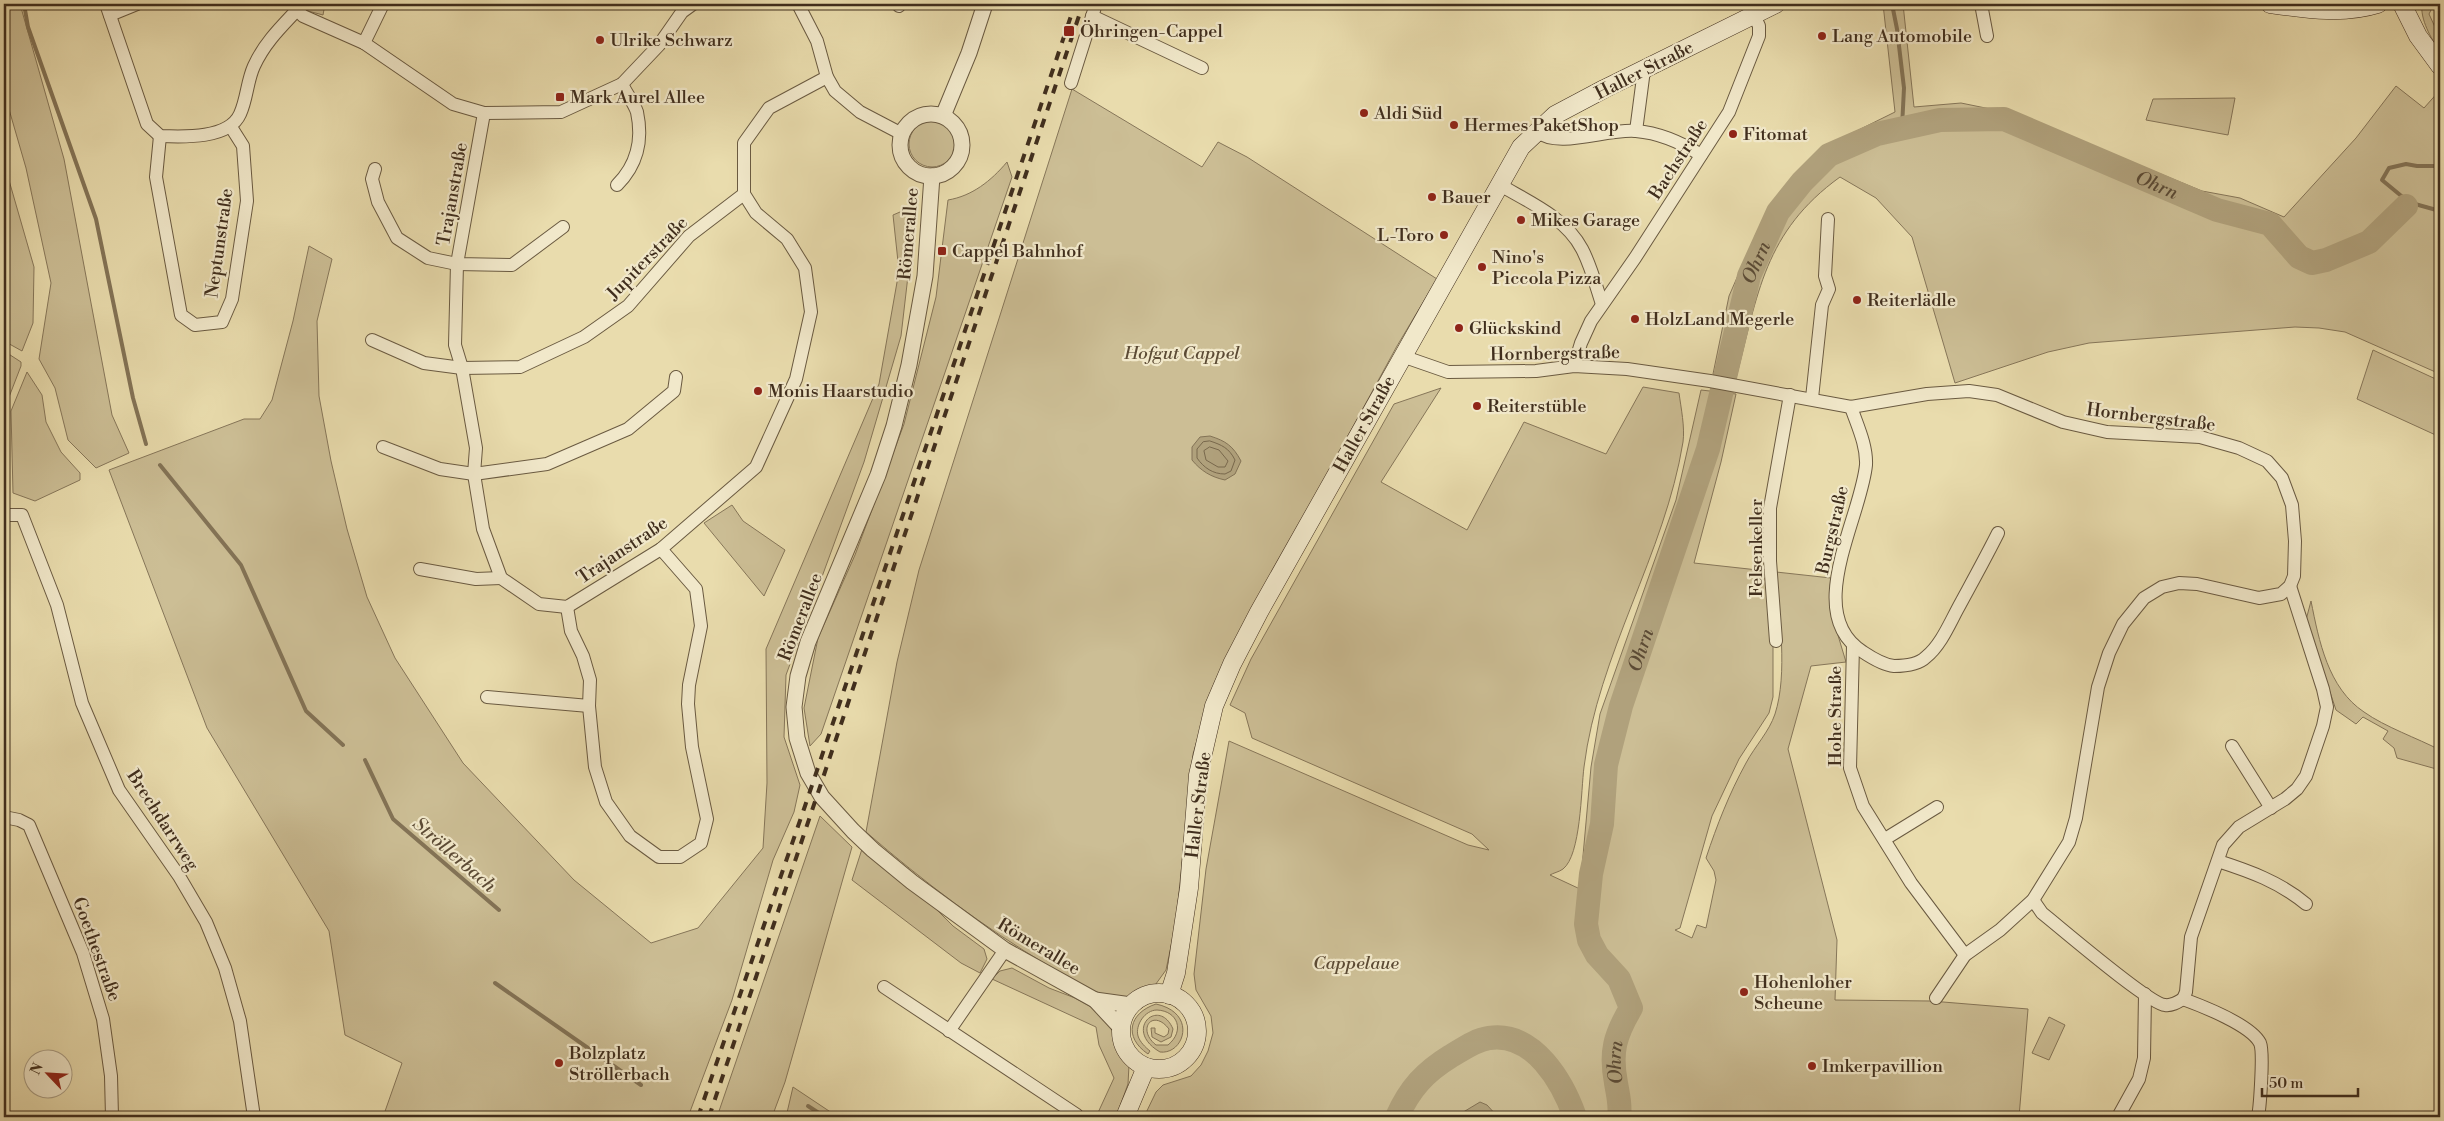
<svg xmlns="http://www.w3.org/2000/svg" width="2444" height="1121" viewBox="0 0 2444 1121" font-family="'Libre Bodoni',serif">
	<rect width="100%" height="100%" fill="#e9dcad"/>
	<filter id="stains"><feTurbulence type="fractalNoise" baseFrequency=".004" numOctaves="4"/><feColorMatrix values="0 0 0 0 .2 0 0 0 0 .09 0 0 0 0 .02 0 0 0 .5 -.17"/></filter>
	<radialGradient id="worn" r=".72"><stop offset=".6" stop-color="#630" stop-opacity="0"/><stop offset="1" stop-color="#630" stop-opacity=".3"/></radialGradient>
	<!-- green -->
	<g fill="#ccbe95" stroke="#867659">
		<path d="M4,4H20L64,159L112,415L129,453L96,468L68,440L55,388L39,359L51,283L26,168L4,92Z"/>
		<path d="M297,4H325L323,15L308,11Z"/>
		<path d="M1883,4H1903L1914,107L1961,103L2015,114L2202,191L2240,198L2284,217L2356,138L2396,86L2424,108L2440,90V374L2345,332L2319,328L2295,327L2089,343L2048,352L1955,383L1912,237L1876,198L1840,177C1764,232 1758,294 1736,378L1713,374L1729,296L1756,234L1790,182L1826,146L1895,112Z"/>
		<path d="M2422,4H2434L2429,14L2440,38V51C2431,39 2420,19 2422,4Z"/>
		<path d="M1072,89L1202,167L1218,142L1247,157L1437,279L1397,346L1254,608L1209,700L1193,754L1176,922L1166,970L1153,988C1140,991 1132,1000 1118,998C1094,995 1070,979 1049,966C983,927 924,882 866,832L897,662L919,570Z"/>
		<path d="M2235,98L2228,135L2146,120L2153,99Z"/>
		<circle cx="932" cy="144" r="23"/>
		<path d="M1007,162L1012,177L821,734L810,746L804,708L818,638L855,555L904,424L936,297L948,200C972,196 991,181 1007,162Z"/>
		<path d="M4,163L34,267L33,323L22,351L4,341Z"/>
		<path d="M914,206L911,250L901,336L864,462L786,675L784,737L800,785L794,812L773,860L732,1000L688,1117H383L402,1063L345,1035L329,931L207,728L109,470L244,419H260L272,400L293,321L309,246L332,259L317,321L319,396L331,461L347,529L367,597L395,658L463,763L574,880L651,943L698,928L763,848L767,783L766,649L879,384L899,271L893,215Z"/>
		<path d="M2373,350L2440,381V437L2357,399Z"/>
		<path d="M4,351L21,362V366L4,410Z"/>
		<path d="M27,372L42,395L46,422L61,452L80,473V480L35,501L13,493L11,411Z"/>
		<path d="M1643,387L1679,393C1681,408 1685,427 1683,442C1665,554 1598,654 1584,767C1581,790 1581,855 1563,869C1559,872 1553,873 1550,875L1580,889L1591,767L1600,714L1676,500L1701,390L1736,394L1721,462L1694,563L1767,571L1773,643V697L1769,713L1739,759L1712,816L1680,928L1675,930L1692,938L1697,925L1706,928L1716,880L1714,871L1706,858C1717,825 1729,794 1746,763C1755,746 1769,732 1775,714C1788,674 1779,614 1776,572L1831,578L1834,622L1846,662L1811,666L1788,749L1837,940L1835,1000L1931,1001L2028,1009L2019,1117H1144L1156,1092L1163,1085L1191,1076L1201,1065L1208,1051L1213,1033L1211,1016L1196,990L1194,974L1206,869L1229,741L1468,845L1489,850L1472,834L1252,738L1245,713L1230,705L1251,659L1394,404L1441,388L1381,482L1467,530L1524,422L1606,454Z"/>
		<path d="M732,505L743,521L785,550L764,596L704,523Z"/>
		<path d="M2311,601C2319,641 2328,688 2364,712C2385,727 2417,738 2440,750V770L2397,758L2394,748L2383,739L2388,731L2363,717L2356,724L2336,710L2306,620Z"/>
		<path d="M820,816L852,847L785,1082L772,1117H717Z"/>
		<path d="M862,849L929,902L953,926L984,949L987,959L980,973L961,963L852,880Z"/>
		<path d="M1012,968L1049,988L1075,998L1097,1010L1116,1029L1118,1042L1129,1065L1128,1084L1116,1117H1096L1114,1078L1099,1045L1096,1027L992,979L1000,971Z"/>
		<path d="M1156,1004C1198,1013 1184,1055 1160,1052C1122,1030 1159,996 1173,1029L1171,1037L1161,1042L1152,1037L1151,1028H1155V1033L1164,1037L1168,1034L1169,1029C1153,1008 1136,1029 1156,1045H1168C1185,1031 1178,1011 1157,1010C1145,1010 1135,1025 1138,1036C1140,1042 1145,1047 1150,1051L1148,1054C1123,1037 1129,1013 1156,1004Z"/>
		<path d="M2049,1017L2065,1025L2049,1060L2032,1053Z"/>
		<path d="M793,1087L838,1117H786Z"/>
	</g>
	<!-- water -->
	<g fill="#b0a17c" stroke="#837356">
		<path d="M1210,436C1226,441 1233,446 1241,461L1235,474L1225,480C1211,477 1201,471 1192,460V447L1200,437Z"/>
		<path d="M1480,1102L1487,1105L1498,1117H1455Z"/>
	</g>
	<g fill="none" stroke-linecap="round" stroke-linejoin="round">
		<!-- shore -->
		<g stroke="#78684c" stroke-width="1">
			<path d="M1210,441C1222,445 1229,448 1235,460L1231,471L1225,474C1213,474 1204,468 1197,458V449L1203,442Z"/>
			<path d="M1210,447L1219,450L1228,461L1225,467H1218L1206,460L1204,451Z"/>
		</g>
		<!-- stream -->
		<g stroke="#837356" stroke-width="4">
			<path d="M24,4L28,27L96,219L133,398L146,444"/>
			<path d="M1892,4L1897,29L1904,88L1902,127"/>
			<path d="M2440,166H2417L2406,164L2389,168L2382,180L2405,199L2406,206L2415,204L2440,211"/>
			<path d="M160,465L241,565L306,711L343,745"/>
			<path d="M365,760L393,819L499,910"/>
			<path d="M495,983L641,1085"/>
			<path d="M808,1106L825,1117"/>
		</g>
		<!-- river -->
		<g stroke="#b0a17c" stroke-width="24">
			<path d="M1397,1117C1410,1088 1425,1072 1451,1056C1463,1049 1475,1040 1489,1038C1534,1031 1563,1083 1575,1117"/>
			<path id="s1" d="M1619,1117C1621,1105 1618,1095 1616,1083C1610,1052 1615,1035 1631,1008L1619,979L1597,955L1589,940L1586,924L1591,874L1602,824L1606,765L1621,706L1708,449L1749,276L1778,212L1802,182L1829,155L1877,134L1940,120L2004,119L2217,210L2270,224L2299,257L2312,263L2326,260L2369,242L2406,206"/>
		</g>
		<!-- minor casing -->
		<g stroke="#6a5a41" stroke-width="14">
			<g id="minor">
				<path d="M106,4L147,124L160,136C184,137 229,139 240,114C247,99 247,81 254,66C264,44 279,29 296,11"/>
				<path d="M291,4L303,16L364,43L453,104L484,113L561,112L622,84L659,45L682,12L693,4"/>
				<path d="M798,4L817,41L827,77L835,91L860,112L902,134"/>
				<path d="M1981,4L1987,36"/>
				<path d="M899,6L900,4"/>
				<path d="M110,15L137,4"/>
				<path d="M1092,16L1202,68"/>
				<path d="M364,43L383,4"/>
				<path d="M1071,83L1096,4"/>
				<path d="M484,113L457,264L455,345L462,368L476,448L474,474L483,529L501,578L539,604L567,607L661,549L756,467L796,379L811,312L805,268L787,239L756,213L744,194V143L769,108L827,77"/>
				<path d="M1636,131L1644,70"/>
				<path d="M1538,132C1558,149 1609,128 1636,131C1660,133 1682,143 1701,155"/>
				<path d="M160,136L156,177L181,315L195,325L222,322L232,299L247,201L243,146L231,127"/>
				<path d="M375,169L372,179L378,202L397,238L428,258L457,264L512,265L563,227"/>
				<path d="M617,185C637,165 643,140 637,112C634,103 626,93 622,84"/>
				<path d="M1500,185C1529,202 1566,218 1582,249C1591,266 1596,286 1602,304"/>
				<path d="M372,340L424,363L462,368L520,367L584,337L628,306L689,236L744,194"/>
				<path d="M1402,356L1448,372L1536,371L1574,366L1627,369L1710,381L1851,407L1927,394L1969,391L1997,395L2063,422L2107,432L2200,437L2239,448L2267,461L2282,478L2292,505L2295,541L2294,576L2290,586L2281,594L2259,598L2197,584L2179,583L2162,587L2144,598L2123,624L2109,653L2098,687L2076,818L2069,842L2033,900L2000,930L1965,955L1936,998"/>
				<path d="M1574,366L1581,343L1591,321L1635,258L1729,112L1759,36V26L1754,15"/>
				<path d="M1812,398L1822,305L1829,289L1825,276L1828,219"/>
				<path d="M1851,407C1857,425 1867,445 1866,465C1861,518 1802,614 1863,652C1872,658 1883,665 1894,666C1905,666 1918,665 1926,657C1940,646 1949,625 1957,610C1971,584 1985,559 1998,533"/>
				<path d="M383,447L440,469L474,474L547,464L628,429L674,391L676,377"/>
				<path d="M4,515H22L57,605L82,703L119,790L179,876L206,922L225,968L240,1021L254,1117"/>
				<path d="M420,569L476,579L501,578"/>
				<path d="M567,607L571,631L583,656L590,680L589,706L595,767L606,802L630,836L659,857H680L701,843L707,819L692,747L688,704L689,685L701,626L696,589L661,549"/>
				<path d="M1776,641L1770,561V508L1790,395"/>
				<path d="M1853,646L1850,768L1863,806L1911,883L1965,955"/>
				<path d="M487,697L589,706"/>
				<path d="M2232,746L2271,808"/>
				<path d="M4,817L19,820L29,825L83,953L103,1019L111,1076L112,1117"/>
				<path d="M1885,839L1937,807"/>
				<path d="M2218,861C2249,871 2280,882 2306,904"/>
				<path d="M2033,900L2042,913C2061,928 2149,1004 2165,1005C2172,1006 2178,1002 2183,999"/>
				<path d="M884,987L1077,1115"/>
				<path d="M949,1031L1005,950"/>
				<path d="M2118,1117L2139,1079L2144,1058L2145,994"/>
				<path d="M2258,1117C2260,1106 2264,1052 2260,1043C2251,1025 2202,1006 2183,999L2186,992L2191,937L2223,845L2239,827L2285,799L2297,789L2306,776L2323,726L2327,707L2323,689L2290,586"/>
			</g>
		</g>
		<!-- tertiary casing -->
		<g stroke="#6a5a41" stroke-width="17">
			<g id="tertiary">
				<circle cx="931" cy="145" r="31"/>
				<path d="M943,116L969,53L985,4"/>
				<path d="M932,176L925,276L909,365L894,426L878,475L808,642L798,676L794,707L797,738L808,773L822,797L853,831L873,850L912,882L1005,950L1095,1000L1121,1028"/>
				<path d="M1095,1000L1131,1005"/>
			</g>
		</g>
		<!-- secondary casing -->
		<g stroke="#402e1d" stroke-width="19">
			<g id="secondary">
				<path d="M2270,4C2306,9 2343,15 2378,4"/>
				<path d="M2402,4L2418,36L2440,66"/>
				<circle cx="1159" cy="1031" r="38"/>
				<path d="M1169,995L1176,973L1189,888L1198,775L1214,706L1232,664L1259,612L1521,147L1555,115L1604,89L1776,4"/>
				<path d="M1125,1117L1146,1067"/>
			</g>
		</g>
		<!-- minor -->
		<use href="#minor" stroke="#f1e8ca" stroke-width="12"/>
		<!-- tertiary -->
		<use href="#tertiary" stroke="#f1e8ca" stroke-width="15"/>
		<!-- secondary -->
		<use href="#secondary" stroke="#f1e8ca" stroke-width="18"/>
		<!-- rail -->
		<g stroke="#402e1d" stroke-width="4" stroke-dasharray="9 9" stroke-linecap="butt">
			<path d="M698,1117L805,806L1075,4"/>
			<path d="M709,1117L1083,4"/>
		</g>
	</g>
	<!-- markers -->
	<g fill="#8f2418" stroke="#f1e8ca" stroke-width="2">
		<rect x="1063" y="25" width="12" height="12" rx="2.5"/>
		<circle cx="1822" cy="36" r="5"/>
		<circle cx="600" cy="40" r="5"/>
		<rect x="555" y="92" width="10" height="10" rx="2.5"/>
		<circle cx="1364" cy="113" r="5"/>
		<circle cx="1454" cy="125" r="5"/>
		<circle cx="1733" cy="134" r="5"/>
		<circle cx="1432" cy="197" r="5"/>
		<circle cx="1521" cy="220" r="5"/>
		<circle cx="1444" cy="235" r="5"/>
		<rect x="937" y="246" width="10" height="10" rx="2.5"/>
		<circle cx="1482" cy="267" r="5"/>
		<circle cx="1857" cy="300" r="5"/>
		<circle cx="1635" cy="319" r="5"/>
		<circle cx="1459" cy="328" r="5"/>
		<circle cx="758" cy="391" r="5"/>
		<circle cx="1477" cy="406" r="5"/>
		<circle cx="1744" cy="992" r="5"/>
		<circle cx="559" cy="1063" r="5"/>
		<circle cx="1812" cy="1066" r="5"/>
	</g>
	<g text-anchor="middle" stroke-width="4.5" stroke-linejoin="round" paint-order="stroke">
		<!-- poi labels -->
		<g font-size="18" fill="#402e1d" stroke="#f1e8ca" text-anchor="start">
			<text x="1080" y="37">Öhringen-Cappel</text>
			<text x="1832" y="42">Lang Automobile</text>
			<text x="610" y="46">Ulrike Schwarz</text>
			<text x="570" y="103">Mark Aurel Allee</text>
			<text x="1374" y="119">Aldi Süd</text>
			<text x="1464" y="131">Hermes PaketShop</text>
			<text x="1743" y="140">Fitomat</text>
			<text x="1442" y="203">Bauer</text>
			<text x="1531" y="226">Mikes Garage</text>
			<text x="1434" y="241" text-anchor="end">L-Toro</text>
			<text x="952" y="257">Cappel Bahnhof</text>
			<text x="1492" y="263">Nino's<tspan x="1492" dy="21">Piccola Pizza</tspan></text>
			<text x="1867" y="306">Reiterlädle</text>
			<text x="1645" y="325">HolzLand Megerle</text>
			<text x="1469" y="334">Glückskind</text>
			<text x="768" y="397">Monis Haarstudio</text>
			<text x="1487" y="412">Reiterstüble</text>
			<text x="1754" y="988">Hohenloher<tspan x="1754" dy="21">Scheune</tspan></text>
			<text x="569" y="1059">Bolzplatz<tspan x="569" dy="21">Ströllerbach</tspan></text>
			<text x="1822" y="1072">Imkerpavillion</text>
		</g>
		<!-- street labels -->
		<g font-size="18" fill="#402e1d" stroke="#f1e8ca">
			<text transform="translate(1644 70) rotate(-27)" y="6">Haller Straße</text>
			<text transform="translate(1678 159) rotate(-57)" y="6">Bachstraße</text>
			<text transform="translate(452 194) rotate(-80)" y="6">Trajanstraße</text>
			<text transform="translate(908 234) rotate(-85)" y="6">Römerallee</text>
			<text transform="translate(219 243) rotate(-82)" y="6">Neptunstraße</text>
			<text transform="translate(647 258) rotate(-46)" y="6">Jupiterstraße</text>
			<text transform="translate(1555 353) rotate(-1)" y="6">Hornbergstraße</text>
			<text transform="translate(2151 417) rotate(7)" y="6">Hornbergstraße</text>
			<text transform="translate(1364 424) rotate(-61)" y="6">Haller Straße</text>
			<text transform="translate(1832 530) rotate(-77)" y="6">Burgstraße</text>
			<text transform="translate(1756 548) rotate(-90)" y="6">Felsenkeller</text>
			<text transform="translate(622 550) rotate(-34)" y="6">Trajanstraße</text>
			<text transform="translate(800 617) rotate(-69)" y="6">Römerallee</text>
			<text transform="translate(1835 716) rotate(-90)" y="6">Hohe Straße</text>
			<text transform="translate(1198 805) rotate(-83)" y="6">Haller Straße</text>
			<text transform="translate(163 820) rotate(57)" y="6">Brechdarrweg</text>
			<text transform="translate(1039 946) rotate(31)" y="6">Römerallee</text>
			<text transform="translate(97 949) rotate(70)" y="6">Goethestraße</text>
		</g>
		<!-- park labels -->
		<g font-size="18" font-style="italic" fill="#5c4b35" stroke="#f1e8ca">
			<text x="1182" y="359">Hofgut Cappel</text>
			<text x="1356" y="969">Cappelaue</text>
		</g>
		<!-- water labels -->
		<g font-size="19" font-style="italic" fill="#5c4b35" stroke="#f1e8ca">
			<text dy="7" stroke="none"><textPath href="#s1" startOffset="1375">Ohrn</textPath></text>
			<text dy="7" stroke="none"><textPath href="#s1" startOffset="896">Ohrn</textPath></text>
			<text dy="7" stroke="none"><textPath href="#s1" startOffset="491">Ohrn</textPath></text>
			<text transform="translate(455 854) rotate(41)" y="7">Ströllerbach</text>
			<text dy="7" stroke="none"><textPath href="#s1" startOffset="55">Ohrn</textPath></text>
		</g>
	</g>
	<!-- margin -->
	<rect width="2444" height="1121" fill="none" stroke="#e9dcad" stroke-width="20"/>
	<rect x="5" y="5" width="2434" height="1111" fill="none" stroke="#402e1d" stroke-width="2.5"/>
	<rect x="10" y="10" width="2424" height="1101" fill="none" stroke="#402e1d"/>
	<!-- north arrow -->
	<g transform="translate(48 1074) rotate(295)"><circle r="24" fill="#f1e8ca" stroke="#aa9e85"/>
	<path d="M0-4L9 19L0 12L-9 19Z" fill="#8f2418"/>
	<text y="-8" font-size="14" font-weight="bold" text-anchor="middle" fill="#402e1d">N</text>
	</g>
	<!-- scale -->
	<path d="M2262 1088v8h96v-8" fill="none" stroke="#402e1d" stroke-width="2.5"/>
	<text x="2269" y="1088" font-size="15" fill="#402e1d" stroke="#f1e8ca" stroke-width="4" paint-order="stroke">50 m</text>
	<rect width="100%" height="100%" filter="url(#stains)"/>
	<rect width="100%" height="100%" fill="url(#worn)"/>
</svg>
